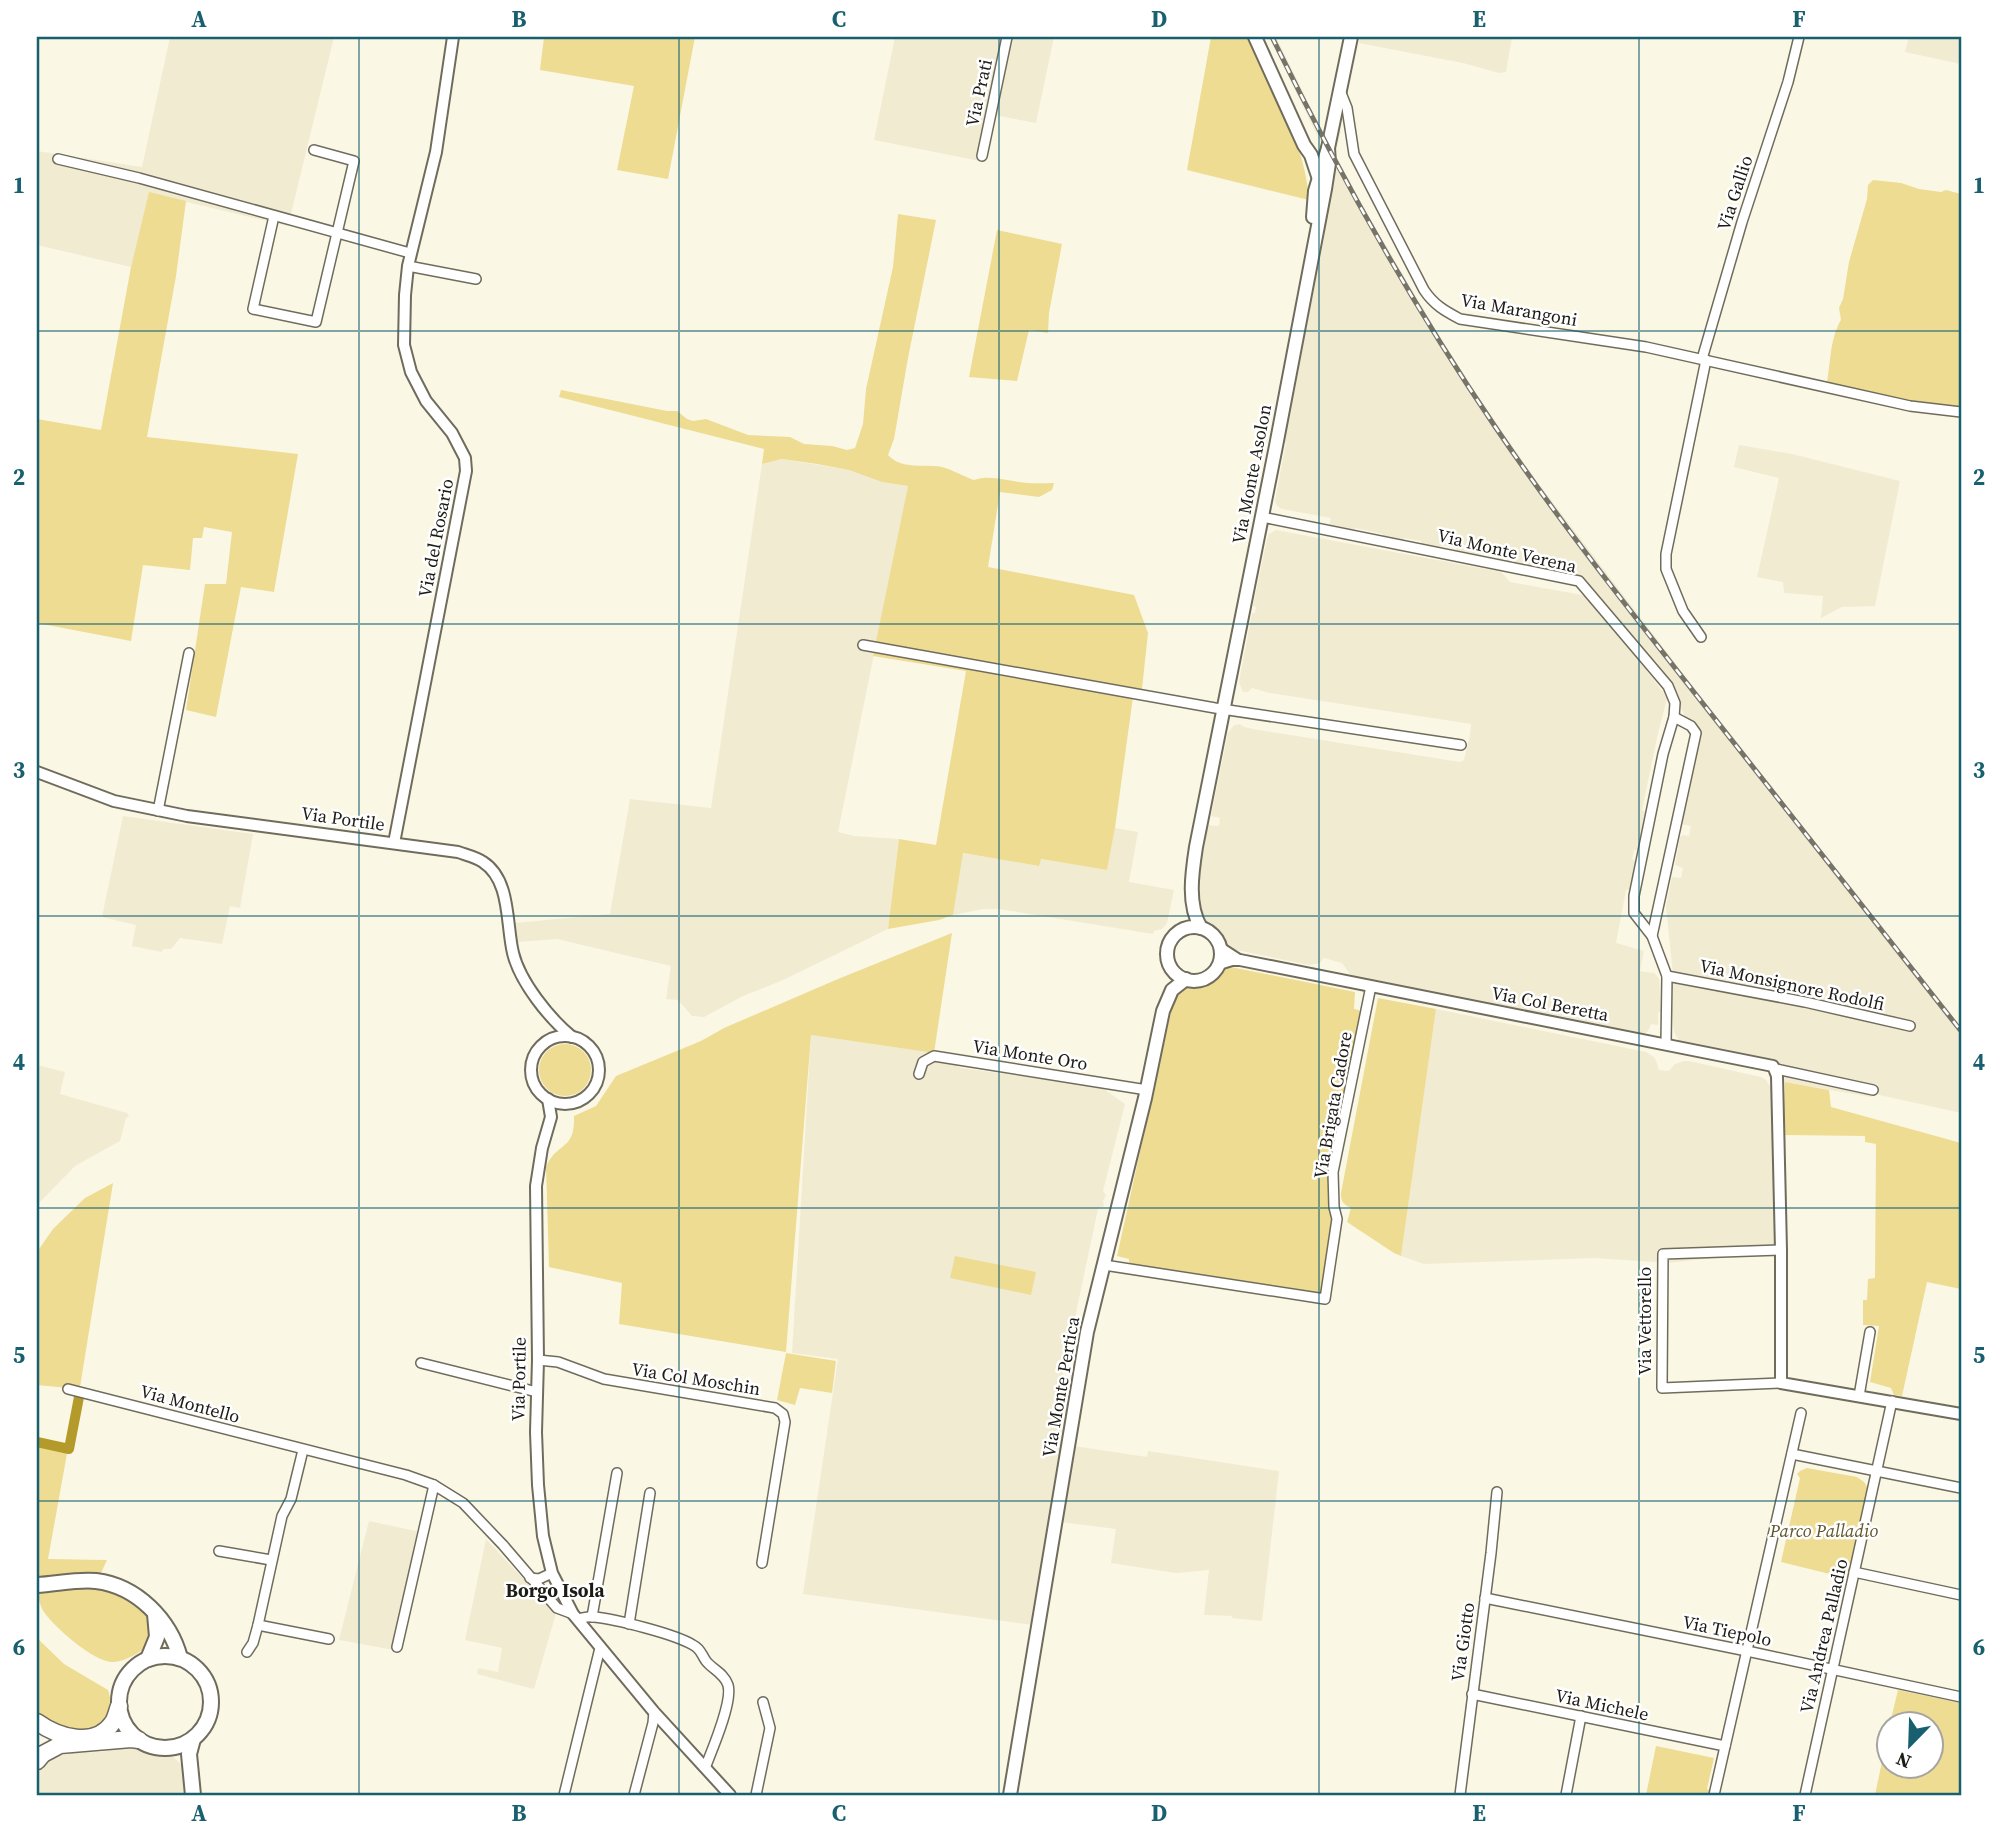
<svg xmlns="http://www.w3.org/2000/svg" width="1998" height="1832" viewBox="0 0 1998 1832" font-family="'Source Serif 4',serif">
	<rect width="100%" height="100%" fill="#fbf7e5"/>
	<!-- built -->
	<g fill="#f1ebd2">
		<path d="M170,37H334L288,226L149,193L131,267L37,245V151L142,167Z"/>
		<path d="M895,37H1054L1036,123L994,115L985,162L874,140Z"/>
		<path d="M1269,37H1276L1326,139L1330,128L1341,131L1335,155L1365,211L1440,337L1482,403L1538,483L1688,680L1961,1027V1113L1875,1094L1871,1097L1785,1082L1786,1066L1680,1043L1674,1032L1672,1015L1670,988L1674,984L1666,906L1672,877L1681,878L1683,868L1675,865L1680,837L1683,835L1689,836L1691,826L1682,824L1700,738L1688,724L1678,700L1666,679L1585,581L1573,574L1497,559L1499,549L1490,547V544L1483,543L1481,556L1455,551L1456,548L1441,545L1440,549L1421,545V541L1404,538L1403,542L1383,538V534L1355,528L1353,532L1329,528L1331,518L1282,509L1277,506L1275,501L1286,443L1284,442L1287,426L1324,238L1329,172L1322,145Z"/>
		<path d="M1360,37H1512L1506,72L1499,73L1463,63L1359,43Z"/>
		<path d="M1909,37H1961V64L1905,52Z"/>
		<path d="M1739,445L1792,454L1900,481L1875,606L1842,607L1821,618L1823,596L1784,593L1783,582L1757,577L1779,478L1734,467Z"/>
		<path d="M782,459L849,470L882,482L908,486L838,832L854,836L899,839L888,929L781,981L743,996L704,1017L692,1016L678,1000L666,999L671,966L557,939L518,942L515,923L610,914L630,799L711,808L762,464Z"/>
		<path d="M1276,530L1501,572L1510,582L1582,595L1594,603L1663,692L1667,699L1658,733L1642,810L1646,812L1638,850H1634L1632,859L1636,861L1630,890H1626L1616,943L1644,951L1640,971L1654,973L1659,978L1661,1012H1658V1025L1651,1024L1648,1031L1642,1035L1353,978L1342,963L1324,958L1320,963L1309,965L1227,948L1215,931L1203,923L1196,901V883L1207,825L1219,826L1220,818L1211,816L1228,733L1234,725L1240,724L1244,727L1253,729L1460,762L1464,760L1470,735L1471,724L1270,693L1252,688L1248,692H1243L1239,682L1252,613H1255L1256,607L1253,606L1267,539L1269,534Z"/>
		<path d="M123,816L253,834L240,908L230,906L222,944L180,938L171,949H163L162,952L132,946L136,925L102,917Z"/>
		<path d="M1115,828L1138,832L1129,882L1174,890L1167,923L1162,929L1154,931L1153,934L999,909H983L953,915L962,853L1039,866L1040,859L1107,870Z"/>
		<path d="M1436,1009L1646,1052L1655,1058L1659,1070L1669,1071L1675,1064L1684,1061H1689L1761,1077L1766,1080L1774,1092L1777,1251L1668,1263L1595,1258L1424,1264L1401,1256Z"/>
		<path d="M811,1035L934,1053L961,1068L1101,1087L1125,1104L1103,1191L1106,1195L1103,1201L1104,1206L1098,1209L1062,1379L1068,1387L1065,1400L1071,1401L1033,1625L803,1594L838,1359L792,1353Z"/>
		<path d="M37,1065L65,1072L60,1094L127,1113L129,1116L126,1118L120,1141L75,1166L37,1205Z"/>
		<path d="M1074,1446L1147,1457L1148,1451L1279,1471L1262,1621L1232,1618V1616L1204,1615L1209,1570L1176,1573L1111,1563L1116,1529L1061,1522Z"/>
		<path d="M369,1521L421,1532L394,1650L339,1640Z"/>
		<path d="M486,1539L544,1601L557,1610L534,1689L477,1674L478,1668L498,1672L502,1648L465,1640Z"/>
		<path d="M134,1745L155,1748L172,1756L183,1766L189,1782V1795H37V1773L50,1760L59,1756L73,1753L101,1752Z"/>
	</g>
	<!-- green -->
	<g fill="#eedc93">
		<path d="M544,37H695L668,179L617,170L634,86L540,70Z"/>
		<path d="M1211,37H1247C1272,89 1305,141 1309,200L1187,170Z"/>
		<path d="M1873,180L1901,183L1919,189L1941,192L1946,190L1961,194V413L1826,387C1831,365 1829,340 1841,320L1839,308L1843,299L1849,262L1867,199L1868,185Z"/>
		<path d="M149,192L186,201L176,276L147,437L298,454L274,592L241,587L216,717L186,710L205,584H226L232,532L204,527L202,538H193L190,570L143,565L131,641L37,623V419L101,430L131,267Z"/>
		<path d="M898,214L936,220L908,358L894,439L888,455C903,471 924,463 942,467C953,470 963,476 974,480C989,475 1003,480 1019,482C1030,484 1042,483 1054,483L1052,490L1039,497L1000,492L988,567L1134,595L1148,633L1141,698L1133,697L1115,828L1107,870L1041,859L1039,866L963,853L953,915L939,920L888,929L899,839L936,845L966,671L873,656L908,486L882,482L849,470L817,464L782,459L762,464L764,449L559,397L561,390L667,411H677L687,419L693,421L706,419L748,435L790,437L804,444L832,446L847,450L855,448L863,424L866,389L893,267Z"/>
		<path d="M997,230L1062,244L1049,313L1048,333L1029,330L1017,381L969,377Z"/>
		<path d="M952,933L934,1053L811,1035L786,1352L619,1324L622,1283L549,1267L546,1167C557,1141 575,1152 574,1116L596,1106L616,1076L701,1041L724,1028L838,979Z"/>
		<path d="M1221,965L1355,992L1354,1009L1359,1010L1361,1016L1329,1213L1332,1217L1321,1300L1137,1272L1129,1262V1259L1117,1256L1176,989L1185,984L1194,983L1196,976C1212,979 1214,981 1221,965Z"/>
		<path d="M1378,998L1436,1009L1401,1256L1394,1253L1347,1222L1351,1208C1343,1204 1341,1202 1341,1193Z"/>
		<circle cx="565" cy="1070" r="26"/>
		<path d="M1785,1082L1829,1090L1831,1107L1961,1143V1289L1927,1282L1902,1396L1894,1395L1891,1388L1870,1382L1879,1326L1863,1325V1300H1867L1868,1279L1875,1278L1876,1144L1865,1142V1136L1784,1135Z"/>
		<path d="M113,1183L80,1387L79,1389L37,1385V1252L53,1229L85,1198Z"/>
		<path d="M955,1256L1036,1272L1031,1295L950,1278Z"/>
		<path d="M786,1353L836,1361L832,1393L800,1388L795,1405L777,1400Z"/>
		<path d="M37,1446L68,1448L48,1559L107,1560L100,1575L37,1581Z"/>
		<path d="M1807,1468L1857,1477L1864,1482L1869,1490L1850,1579L1781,1562L1800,1478L1797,1474L1800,1471Z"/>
		<path d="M101,1585L131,1599L151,1620L149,1646C139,1652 127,1661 114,1662C96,1664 54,1627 44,1612C40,1607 39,1598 37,1591Z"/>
		<path d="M37,1638L64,1664L108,1690C116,1716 107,1718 92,1736L37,1719Z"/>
		<path d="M1898,1690L1961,1703V1795H1875L1889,1728L1890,1766H1932V1724L1890,1723Z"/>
		<path d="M1656,1746L1714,1758L1707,1789L1709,1790L1708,1795H1646Z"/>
	</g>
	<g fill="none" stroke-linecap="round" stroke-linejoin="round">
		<!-- canal -->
		<path stroke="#b39a2a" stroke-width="10" d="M37,1442L69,1449L79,1397"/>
		<!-- minor casing -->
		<g stroke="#706c5d" stroke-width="12">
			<g id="minor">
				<path d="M1341,93L1347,108L1354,154L1424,290C1434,305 1445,311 1460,319L1646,347L1910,406L1961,412"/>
				<path d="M982,156L1007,37"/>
				<path d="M58,159L139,178L410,253"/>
				<path d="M274,216L253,309L316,322L354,161L314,150"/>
				<path d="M408,266L476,279"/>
				<path d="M1702,359L1742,222L1788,82L1799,37"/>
				<path d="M1262,517L1579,581L1668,686L1675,703L1674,717L1663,754L1634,896V913L1652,936L1667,976L1666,1044"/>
				<path d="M1701,637L1683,611L1666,569V554L1706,360"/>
				<path d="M863,645L1215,708L1461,745"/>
				<path d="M158,811L189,653"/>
				<path d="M1652,936L1696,733L1691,726L1674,717"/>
				<path d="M1667,976L1805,1002L1910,1026"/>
				<path d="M1776,1069L1873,1090"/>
				<path d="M919,1074L923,1062L934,1056L1147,1090"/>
				<path d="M1781,1250L1663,1254L1662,1388L1781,1383"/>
				<path d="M1104,1265L1325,1299L1337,1219L1334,1207L1333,1172L1371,986"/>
				<path d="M538,1360L558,1362L604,1379L775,1408L783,1414L785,1422L762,1563"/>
				<path d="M421,1363L537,1392"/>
				<path d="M68,1389L406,1475L434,1485L463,1503L503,1545L557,1608L573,1614"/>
				<path d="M1859,1396L1870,1332"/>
				<path d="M1792,1454L1961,1488"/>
				<path d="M219,1551L271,1560"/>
				<path d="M1854,1572L1961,1595"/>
				<path d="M530,1578L539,1579L552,1573"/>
				<path d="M1485,1598L1747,1651L1961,1697"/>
				<path d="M592,1617L617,1473"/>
				<path d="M578,1619C583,1618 588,1616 594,1617C615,1619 675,1634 693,1645C701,1649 701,1654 706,1661C712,1669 724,1673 728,1685C733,1702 712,1750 705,1768"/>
				<path d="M629,1624L650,1493"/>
				<path d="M258,1625L329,1639"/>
				<path d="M397,1647L434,1485"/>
				<path d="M247,1652L253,1643L258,1625L282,1516L291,1499L303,1450"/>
				<path d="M1472,1694L1725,1746"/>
				<path d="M564,1795L600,1648"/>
				<path d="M634,1795L653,1723L654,1712"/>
				<path d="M756,1795L770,1728L763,1702"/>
				<path d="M1460,1795L1491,1553L1497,1492"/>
				<path d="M1566,1795L1581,1716"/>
				<path d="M1714,1795L1801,1413"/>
				<path d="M1805,1795L1892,1401"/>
			</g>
		</g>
		<!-- tertiary casing -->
		<g stroke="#706c5d" stroke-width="14">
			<g id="tertiary">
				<path d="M37,772L114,801L187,816L458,852C466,855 476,857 483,862C511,880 506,924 513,953C520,982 549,1018 572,1037"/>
				<path d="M394,843L466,471L465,458L452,433L426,401L411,372L404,345L405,295L408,266L436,152L453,37"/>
				<path d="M1220,948L1237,959"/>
				<path d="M1219,964L1232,960H1240L1773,1066L1777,1076L1781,1250V1383L1961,1414"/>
				<circle cx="565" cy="1070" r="34"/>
				<path d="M548,1099L551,1117L542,1148L536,1186L538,1360L536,1432L538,1485L543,1536L552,1573L573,1614L654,1712L730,1795"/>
			</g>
		</g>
		<!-- secondary casing -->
		<g stroke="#706c5d" stroke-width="16">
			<g id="secondary">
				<path d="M1255,37L1304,145L1311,155L1318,176"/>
				<path d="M1313,217L1315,191L1328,148L1351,37"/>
				<circle cx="1194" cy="954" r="27"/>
				<path d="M1201,928C1187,905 1192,873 1196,847L1276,446L1325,189L1329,163L1328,148"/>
				<path d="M1010,1795L1087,1332L1145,1098L1163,1011L1172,990L1186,979"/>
			</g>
		</g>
		<!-- primary casing -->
		<g stroke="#706c5d" stroke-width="18">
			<g id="primary">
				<path d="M37,1585C56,1584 78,1579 96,1581C137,1586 170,1620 180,1658"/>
				<circle cx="165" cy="1702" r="46"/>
				<path d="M148,1659L157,1637L155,1614"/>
				<path d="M193,1795L189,1754L193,1739"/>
			</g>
		</g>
		<!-- trunk casing -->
		<g stroke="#706c5d" stroke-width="19">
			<g id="trunk">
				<path d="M37,1722C58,1737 95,1749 113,1722C116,1717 117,1711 119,1706"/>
				<path d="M37,1761L43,1754L60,1745L131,1739L139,1740"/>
			</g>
		</g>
		<!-- minor -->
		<use href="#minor" stroke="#fff" stroke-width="9"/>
		<!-- tertiary -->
		<use href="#tertiary" stroke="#fff" stroke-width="10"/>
		<!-- secondary -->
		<use href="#secondary" stroke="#fff" stroke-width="12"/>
		<!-- primary -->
		<use href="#primary" stroke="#fff" stroke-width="14"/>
		<!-- trunk -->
		<use href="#trunk" stroke="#fff" stroke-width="16"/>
		<!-- rail casing -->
		<g stroke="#767368" stroke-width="5">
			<path id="rail" d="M1272,37C1338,172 1411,303 1496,428C1559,521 1628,608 1697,696C1785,808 1873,919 1961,1031"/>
		</g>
		<!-- rail -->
		<use href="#rail" stroke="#fff" stroke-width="2.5" stroke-dasharray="8" stroke-linecap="butt"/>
	</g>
	<!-- grid -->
	<path fill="none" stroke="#186070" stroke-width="2" stroke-opacity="0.55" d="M359,37V1795M679,37V1795M999,37V1795M1319,37V1795M1639,37V1795M37,331H1961M37,624H1961M37,916H1961M37,1208H1961M37,1501H1961"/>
	<g text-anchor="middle" stroke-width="5" stroke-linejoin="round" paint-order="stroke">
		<!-- street labels -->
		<g font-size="18" fill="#1d1b15" stroke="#fff">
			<text transform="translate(979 93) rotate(-78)" y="6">Via Prati</text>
			<text transform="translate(1735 193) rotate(-72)" y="6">Via Gallio</text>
			<text transform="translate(1519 310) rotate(10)" y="6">Via Marangoni</text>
			<text transform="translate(1252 474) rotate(-79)" y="6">Via Monte Asolon</text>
			<text transform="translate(436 538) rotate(-79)" y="6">Via del Rosario</text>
			<text transform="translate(1507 551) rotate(13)" y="6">Via Monte Verena</text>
			<text transform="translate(343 819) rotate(8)" y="6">Via Portile</text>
			<text transform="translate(1792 985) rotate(12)" y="6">Via Monsignore Rodolfi</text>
			<text transform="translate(1550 1004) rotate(11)" y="6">Via Col Beretta</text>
			<text transform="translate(1030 1055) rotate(9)" y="6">Via Monte Oro</text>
			<text transform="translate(1333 1105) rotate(-80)" y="6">Via Brigata Cadore</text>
			<text transform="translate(1645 1321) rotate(-90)" y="6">Via Vettorello</text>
			<text transform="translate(519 1379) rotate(-89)" y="6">Via Portile</text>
			<text transform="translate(696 1379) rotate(9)" y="6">Via Col Moschin</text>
			<text transform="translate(1061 1387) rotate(-80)" y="6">Via Monte Pertica</text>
			<text transform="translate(190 1404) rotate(15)" y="6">Via Montello</text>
			<text transform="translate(1727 1631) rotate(12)" y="6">Via Tiepolo</text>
			<text transform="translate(1824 1636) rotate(-77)" y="6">Via Andrea Palladio</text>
			<text transform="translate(1463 1642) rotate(-82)" y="6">Via Giotto</text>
			<text transform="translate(1602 1705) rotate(12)" y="6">Via Michele</text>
		</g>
		<!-- park labels -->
		<g font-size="18" font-style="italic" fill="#60562a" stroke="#fff">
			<text x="1824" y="1537">Parco Palladio</text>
		</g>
		<!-- neighbourhood labels -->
		<g font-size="19" font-weight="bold" fill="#1d1b15" stroke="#fff">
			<text x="555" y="1597">Borgo Isola</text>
		</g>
	</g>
	<!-- border -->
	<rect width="1998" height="1832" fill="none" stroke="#ffffff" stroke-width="77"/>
	<!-- north arrow -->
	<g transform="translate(1910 1745) rotate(203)"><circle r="33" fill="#ffffff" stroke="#a5a4a1" stroke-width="2"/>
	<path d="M0-5L12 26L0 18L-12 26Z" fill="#186070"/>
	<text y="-10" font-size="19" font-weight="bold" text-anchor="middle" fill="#1d1b15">N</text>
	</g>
	<rect x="38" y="38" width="1922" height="1756" fill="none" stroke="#186070" stroke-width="2.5"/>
	<g font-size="23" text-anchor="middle" font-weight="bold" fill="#186070">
		<text x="199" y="27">A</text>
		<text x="519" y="27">B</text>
		<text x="839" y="27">C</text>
		<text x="1159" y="27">D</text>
		<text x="1479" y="27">E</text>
		<text x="1799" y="27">F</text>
		<text x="19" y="193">1</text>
		<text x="1979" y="193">1</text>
		<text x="19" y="485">2</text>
		<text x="1979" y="485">2</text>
		<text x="19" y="778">3</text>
		<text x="1979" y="778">3</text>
		<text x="19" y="1070">4</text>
		<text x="1979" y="1070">4</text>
		<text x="19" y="1363">5</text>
		<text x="1979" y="1363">5</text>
		<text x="19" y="1655">6</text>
		<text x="1979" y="1655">6</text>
		<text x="199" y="1821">A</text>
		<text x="519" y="1821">B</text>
		<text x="839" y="1821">C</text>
		<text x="1159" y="1821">D</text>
		<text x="1479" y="1821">E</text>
		<text x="1799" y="1821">F</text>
	</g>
</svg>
